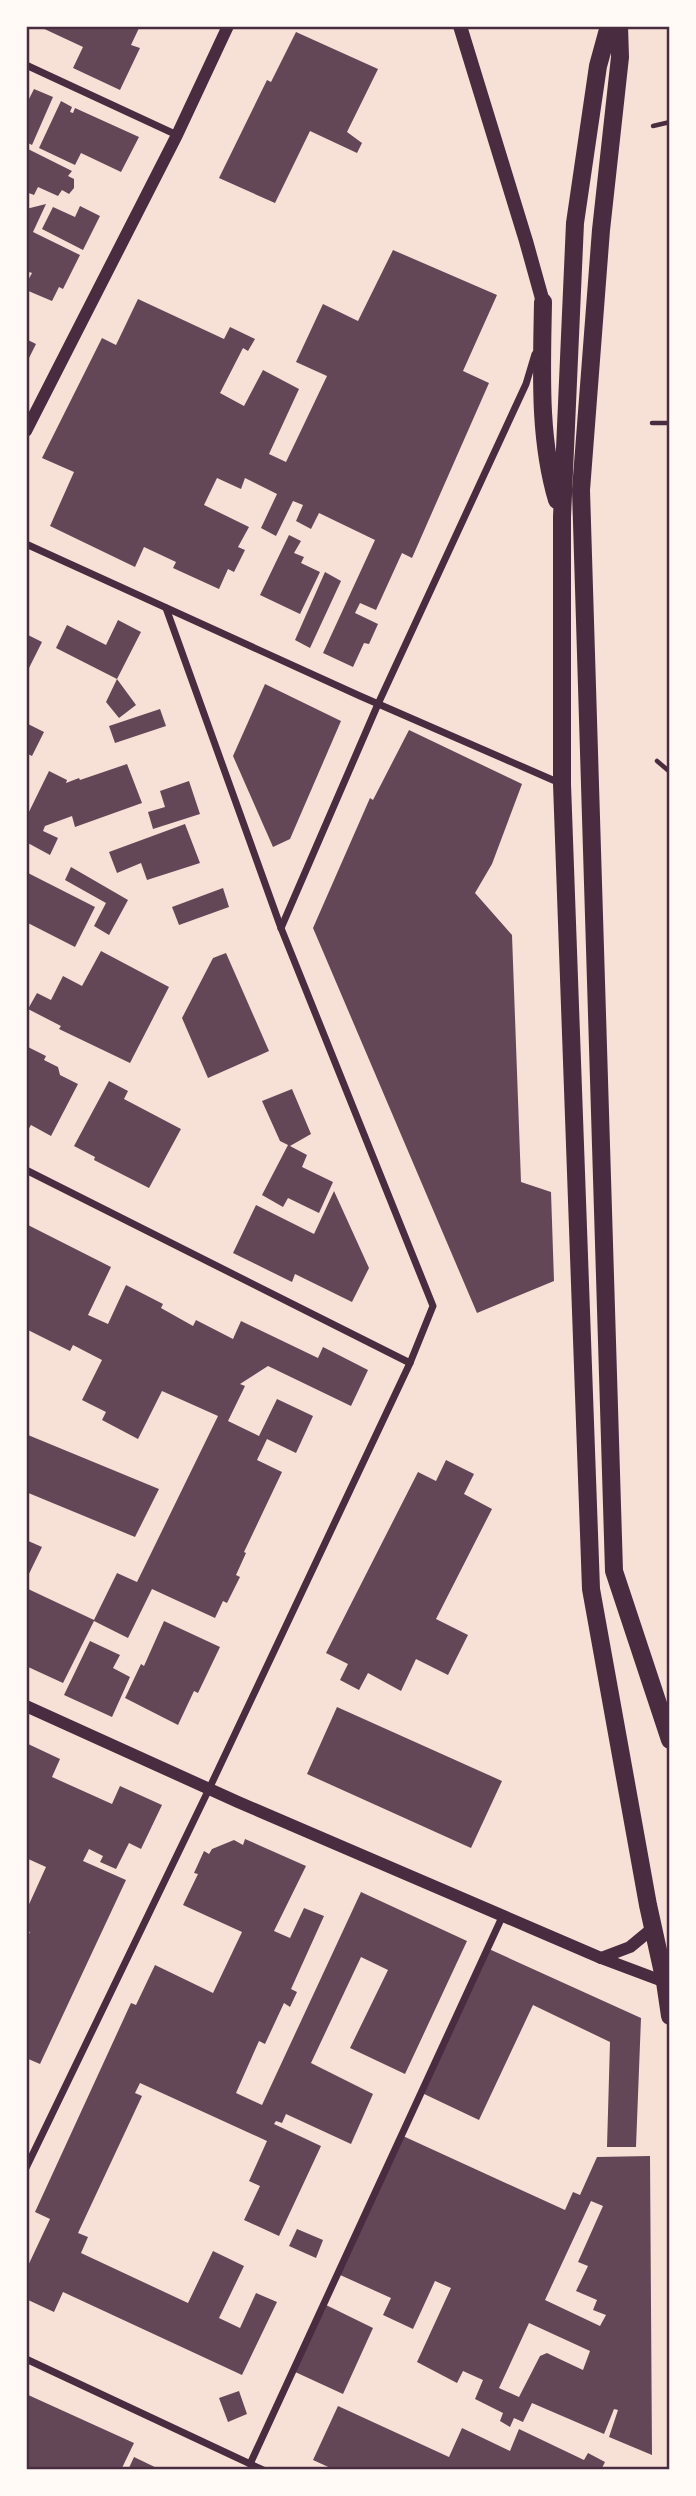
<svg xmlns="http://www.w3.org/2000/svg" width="696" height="2496" viewBox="0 0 696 2496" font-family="Georgia,serif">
	<rect width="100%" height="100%" fill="#f7e1d7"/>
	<!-- building -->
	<g fill="#644757" fill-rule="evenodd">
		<path d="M38,26H140L131,45L140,48L120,90L73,68L83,47Z"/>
		<path d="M296,32L378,69L347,132L362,143L357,153L310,131L275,203L219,178L267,80L271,82Z"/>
		<path d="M34,89L53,97L32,145L26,142V105Z"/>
		<path d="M61,101L72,107L70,112L73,113L75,108L139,137L121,172L81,153L75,165L39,148Z"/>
		<path d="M26,148L72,171L68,176L74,179V188L69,194L62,190L58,196L38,187L34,195L26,192Z"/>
		<path d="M46,204L33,232L80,255L63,289L59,287L52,301L26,290V284L32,273L26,271V209Z"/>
		<path d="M80,206L100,216L83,250L42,229L53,207L75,217Z"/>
		<path d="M393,250L497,295L463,371L489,383L412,558L402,553L376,610L360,603L355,613L378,624L369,644L364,643L353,667L323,653L375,540L319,513L311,529L296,521L303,505L293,501L276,536L261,528L277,494L245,478L241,489L217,478L204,505L249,527L238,547L245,550L234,572L228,569L219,589L173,568L176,562L144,547L135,567L50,526L74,472L42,458L102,338L116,345L138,299L224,339L230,327L255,339L248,351L243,348L220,393L244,406L263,370L299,389L269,454L286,462L327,376L296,362L323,304L358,321Z"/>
		<path d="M26,339L36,344L26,364Z"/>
		<path d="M289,535L301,541L294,553L304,557L301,563L320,572L300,614L260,595Z"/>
		<path d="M325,572L341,581L310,648L295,640Z"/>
		<path d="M118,620L141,632L117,679L56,648L67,625L106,645Z"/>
		<path d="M26,634L42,642L26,674Z"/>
		<path d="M117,679L136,705L119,718L106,702Z"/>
		<path d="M265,684L341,721L290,839L273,847L233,756Z"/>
		<path d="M160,709L166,726L115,743L109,726Z"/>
		<path d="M26,723L44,732L32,756L26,753Z"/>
		<path d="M409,730L522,784L492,864L475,893L512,935L521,1182L551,1192L554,1281L477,1313L313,928L370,798L373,800Z"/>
		<path d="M127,764L142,803L75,827L72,816L45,826L43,831L58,838L50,855L26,842V818L49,771L67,780L66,783L79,778L80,780Z"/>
		<path d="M189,781L200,814L153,829L148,812L165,807L160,791Z"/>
		<path d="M185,824L200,863L147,880L141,863L117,873L109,852Z"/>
		<path d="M71,867L128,900L109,935L94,926L106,903L65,880Z"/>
		<path d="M26,872L95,907L75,947L26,922Z"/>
		<path d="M223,888L229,907L179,925L172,907Z"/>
		<path d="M101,951L169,987L130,1063L59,1029L61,1026L28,1009L37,993L51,1000L63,976L82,986Z"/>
		<path d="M226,953L269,1051L208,1078L182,1018L213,958Z"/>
		<path d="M26,1046L46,1056L44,1060L58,1067L60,1075L78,1084L51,1136L31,1125L26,1133Z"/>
		<path d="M109,1081L128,1091L124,1099L181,1129L149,1188L94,1160L95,1157L74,1146Z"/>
		<path d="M292,1089L311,1134L290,1146L307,1155L302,1167L333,1182L319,1213L288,1198L283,1207L262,1195L288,1145L280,1141L262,1101Z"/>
		<path d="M334,1191L369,1268L352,1302L295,1274L292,1282L233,1253L256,1205L314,1234Z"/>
		<path d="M26,1224L111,1267L88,1315L108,1324L126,1285L163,1304L161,1308L193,1326L196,1320L233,1339L241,1321L318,1358L323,1347L368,1370L351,1406L268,1366L240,1384L245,1386L228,1421L259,1436L277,1399L313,1416L296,1453L267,1439L257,1460L282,1472L244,1552L246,1553L236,1575L240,1577L227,1603L223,1601L215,1618L152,1589L128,1638L94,1621L63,1683L26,1666V1588L94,1620L117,1573L137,1582L218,1416L162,1391L138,1439L102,1420L106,1412L82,1400L102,1360L73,1345L70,1351L26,1329Z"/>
		<path d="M28,1435L159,1489L135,1537L26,1492Z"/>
		<path d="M446,1460L474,1474L464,1494L492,1509L436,1619L468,1635L448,1675L416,1659L401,1691L368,1673L359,1690L340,1680L348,1664L326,1653L418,1472L436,1481Z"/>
		<path d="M26,1540L42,1547L26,1580Z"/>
		<path d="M164,1621L220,1647L198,1693L194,1691L178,1725L125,1698L141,1664L144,1666Z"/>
		<path d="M90,1641L120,1655L113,1668L130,1677L112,1717L64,1695Z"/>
		<path d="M337,1707L502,1781L471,1848L307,1774Z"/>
		<path d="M26,1743L60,1759L52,1777L112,1804L120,1786L162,1805L141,1849L129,1843L116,1869L100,1862L103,1856L89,1849L83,1861L126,1880L40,2064L26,2058V1940L30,1932L26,1930V1911L46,1867L26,1858Z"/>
		<path d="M245,1839L306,1866L274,1931L290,1938L304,1908L324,1916L291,1989L297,1992L290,2007L284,2003L265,2044L259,2041L236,2093L262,2105L361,1892L467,1941L405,2074L350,2048L388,1970L361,1957L311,2063L373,2094L351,2144L286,2114L282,2123L276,2121L274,2124L321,2146L279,2236L244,2220L260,2186L249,2181L267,2141L140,2083L135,2093L142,2096L78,2233L88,2237L81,2253L188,2303L213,2251L244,2266L219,2318L240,2328L256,2293L277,2302L242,2375L63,2292L54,2312L26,2299V2270L50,2219L35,2212L131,2003L136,2005L155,1965L213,1993L242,1932L183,1905L198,1874L194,1873L204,1851L209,1854L212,1849L234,1840L243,1845Z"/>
		<path d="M489,1949L641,2018L636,2147H607L610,2042L533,2005L479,2120L422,2093Z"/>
		<path d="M403,2136L565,2210L573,2192L580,2195L597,2157L650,2156L652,2455L609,2437L618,2410L614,2409L604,2434L532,2403L523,2422L514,2418L510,2427L500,2421L503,2413L475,2399L483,2380L463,2371L457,2383L417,2362L451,2288L435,2281L413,2329L383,2315L391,2298L338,2274ZM591,2201L603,2206L578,2262L588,2266L576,2291L597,2300L593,2310L606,2315L600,2326L545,2300ZM529,2323L590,2351L583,2370L551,2355L547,2353L540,2356L519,2397L499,2388Z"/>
		<path d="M297,2229L323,2240L316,2258L289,2246Z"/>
		<path d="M324,2304L373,2328L343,2394L293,2371Z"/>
		<path d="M239,2391L247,2414L228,2422L219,2398Z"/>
		<path d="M26,2394L134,2443L121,2470H26Z"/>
		<path d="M338,2406L449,2457L462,2428L510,2451L519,2429L584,2460L588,2453L605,2462L601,2470H335L313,2460Z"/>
		<path d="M134,2457L161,2470H128Z"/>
	</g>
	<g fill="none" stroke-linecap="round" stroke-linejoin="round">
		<!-- path -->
		<g stroke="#4a2c40" stroke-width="4.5">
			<path d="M653,126L670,122"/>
			<path d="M652,423H670"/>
			<path d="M657,761L670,772"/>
		</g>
		<!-- minor -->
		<g stroke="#4a2c40" stroke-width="7">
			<path d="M26,65L177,135"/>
			<path d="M26,544L360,696L562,784"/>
			<path d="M281,928L378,704L526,384L535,354"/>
			<path d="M26,1170L410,1363"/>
			<path d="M26,2168L209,1789L410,1363L433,1306L281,928L166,608"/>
			<path d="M26,2359L263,2470"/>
			<path d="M250,2464L503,1915"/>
		</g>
		<!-- tertiary -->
		<g stroke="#4a2c40" stroke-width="12">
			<path d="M26,431L177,135L228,26"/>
			<path d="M26,1706L238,1802L601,1958L665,1982"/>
			<path d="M601,1958L630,1947L653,1928"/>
		</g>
		<!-- secondary -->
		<path stroke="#4a2c40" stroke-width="14" d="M460,26L526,241L543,302"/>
		<!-- primary -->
		<g stroke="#4a2c40" stroke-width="18">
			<path d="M609,26L598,66L575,223L562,517V784L591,1589L648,1905L665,1982L670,2016"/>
			<path d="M619,26L620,57L601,230L581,490L614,1571L670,1740"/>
			<path d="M543,302C542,367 538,436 557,500"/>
		</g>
	</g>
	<!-- border -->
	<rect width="696" height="2496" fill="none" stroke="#fffaf5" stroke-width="56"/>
	<rect x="28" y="28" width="640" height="2440" fill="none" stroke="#4a2c40" stroke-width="2.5"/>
</svg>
